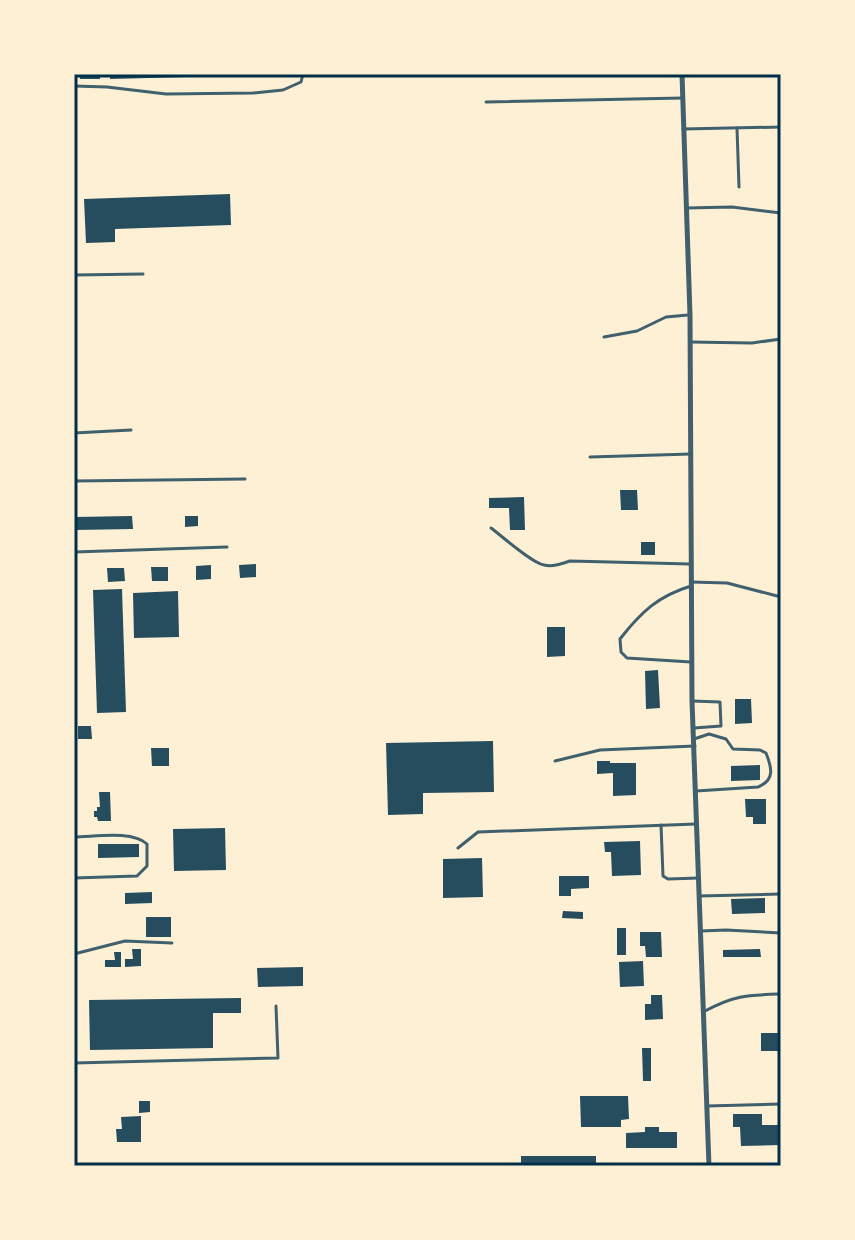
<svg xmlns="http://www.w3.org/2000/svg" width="855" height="1240" viewBox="0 0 855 1240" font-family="'IBM Plex Serif',serif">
	<rect width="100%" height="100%" fill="#fdf0d5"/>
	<!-- building -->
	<g fill="#264d5e">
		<path d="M79,74H100V79H80Z"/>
		<path d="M110,74H188V77L110,79Z"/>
		<path d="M230,194L231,225L115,229V242L86,243L84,199Z"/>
		<path d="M620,490H637L638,510H621Z"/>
		<path d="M524,497L525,530H510L509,508H489V498Z"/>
		<path d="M132,516L133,529L74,530V517Z"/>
		<path d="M185,516H198V526L185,527Z"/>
		<rect x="641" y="542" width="14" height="13"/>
		<path d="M256,564V577L240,578L239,565Z"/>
		<path d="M211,565V579L196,580V566Z"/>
		<path d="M151,567H168V581H152Z"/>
		<path d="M107,568H124L125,581L108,582Z"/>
		<path d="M122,589L126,712L97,713L93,590Z"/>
		<path d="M178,591L179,637L134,638L133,593Z"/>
		<path d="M547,627H565V656L547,657Z"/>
		<path d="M658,670L660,708L646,709L645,671Z"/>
		<path d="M735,699H751L752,723L735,724Z"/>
		<path d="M78,726H91L92,739H78Z"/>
		<path d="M493,741L494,792L423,793V814L388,815L386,743Z"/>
		<path d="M151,748H169V766H152Z"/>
		<path d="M597,761H610V763H636V795L613,796V773L597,774Z"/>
		<path d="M760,765V780L731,781V766Z"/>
		<path d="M99,792H110L111,821H98L97,817H94V811H97V807H100Z"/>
		<path d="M745,799H766V824H753V817H746Z"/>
		<path d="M225,828L226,870L174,871L173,829Z"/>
		<path d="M640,841L641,875L612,876L611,852H605L604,842Z"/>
		<path d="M98,844H139V857L98,858Z"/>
		<path d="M482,858L483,897L443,898V859Z"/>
		<path d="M559,876H589V888L571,889V896H559Z"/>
		<path d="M152,892V903L125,904V893Z"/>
		<path d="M765,898V913L732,914L731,899Z"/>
		<path d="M563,911L583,912V919L562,918Z"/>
		<rect x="146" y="917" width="25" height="20"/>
		<rect x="617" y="928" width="9" height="27"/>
		<path d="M640,932H661L662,957H646L645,946H640Z"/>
		<path d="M132,949H141V966L125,967V959H133Z"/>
		<path d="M760,949L761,957H723V950Z"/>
		<path d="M114,952H121V967H105V960H115Z"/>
		<path d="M643,961L644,986L620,987L619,962Z"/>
		<path d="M303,967V986L258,987L257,968Z"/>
		<path d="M651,995H662L663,1019L645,1020V1004H651Z"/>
		<path d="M241,998V1013H213V1048L90,1050L89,1000Z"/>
		<rect x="761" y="1033" width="20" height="18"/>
		<path d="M642,1048H651V1081H643Z"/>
		<path d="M580,1096H628L629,1119L621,1120V1127H581Z"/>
		<path d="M139,1101H150V1112L139,1113Z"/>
		<path d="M733,1114H762V1125H781V1145L741,1146L740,1127H733Z"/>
		<path d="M141,1116V1142H117L116,1129H122L121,1117Z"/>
		<path d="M645,1127H659V1132H677V1148H626V1133L645,1132Z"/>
		<rect x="521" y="1156" width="75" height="10"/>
	</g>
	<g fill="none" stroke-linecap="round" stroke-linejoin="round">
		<!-- service -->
		<g stroke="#3f606c" stroke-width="3">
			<path d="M74,86L107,87L166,94L253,93L283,90L301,82L303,74"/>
			<path d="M486,102L683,98"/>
			<path d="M737,128L739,187"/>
			<path d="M683,129L781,127"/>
			<path d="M686,208L732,207L781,213"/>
			<path d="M74,275L143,274"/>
			<path d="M604,337L637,331L666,317L688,315"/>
			<path d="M690,342L752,343L781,339"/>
			<path d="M74,433L131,430"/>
			<path d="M590,457L691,454"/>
			<path d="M74,481L245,479"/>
			<path d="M491,528C503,537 532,563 544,565C553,567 561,564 570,561L690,564"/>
			<path d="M74,552L227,547"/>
			<path d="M691,582L727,583L781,597"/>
			<path d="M691,662L627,658L621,652L620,639C641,612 658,596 691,586"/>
			<path d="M692,701L720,702L721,726L694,728"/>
			<path d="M694,739L709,734L726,739L733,749L760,750L766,753C772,768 775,780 758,787L696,791"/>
			<path d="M555,761L600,750L695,746"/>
			<path d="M661,825L663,876L668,879L699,878"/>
			<path d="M74,837C94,837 132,830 147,844V866L137,876L74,878"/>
			<path d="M458,848L478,832L696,824"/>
			<path d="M699,896L781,894"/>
			<path d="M701,931L726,930L781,933"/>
			<path d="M74,954L125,941L172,943"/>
			<path d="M703,1012C734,995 747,995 781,994"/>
			<path d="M74,1063L278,1058L276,1006"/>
			<path d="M707,1106L781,1104"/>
		</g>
		<!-- minor -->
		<path stroke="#3f606c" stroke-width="5" d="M682,74L690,315L692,701L709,1166"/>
	</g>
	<!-- border -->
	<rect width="855" height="1240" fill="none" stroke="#fdf0d5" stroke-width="152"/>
	<rect x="76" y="76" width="703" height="1088" fill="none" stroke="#003049" stroke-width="3"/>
</svg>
